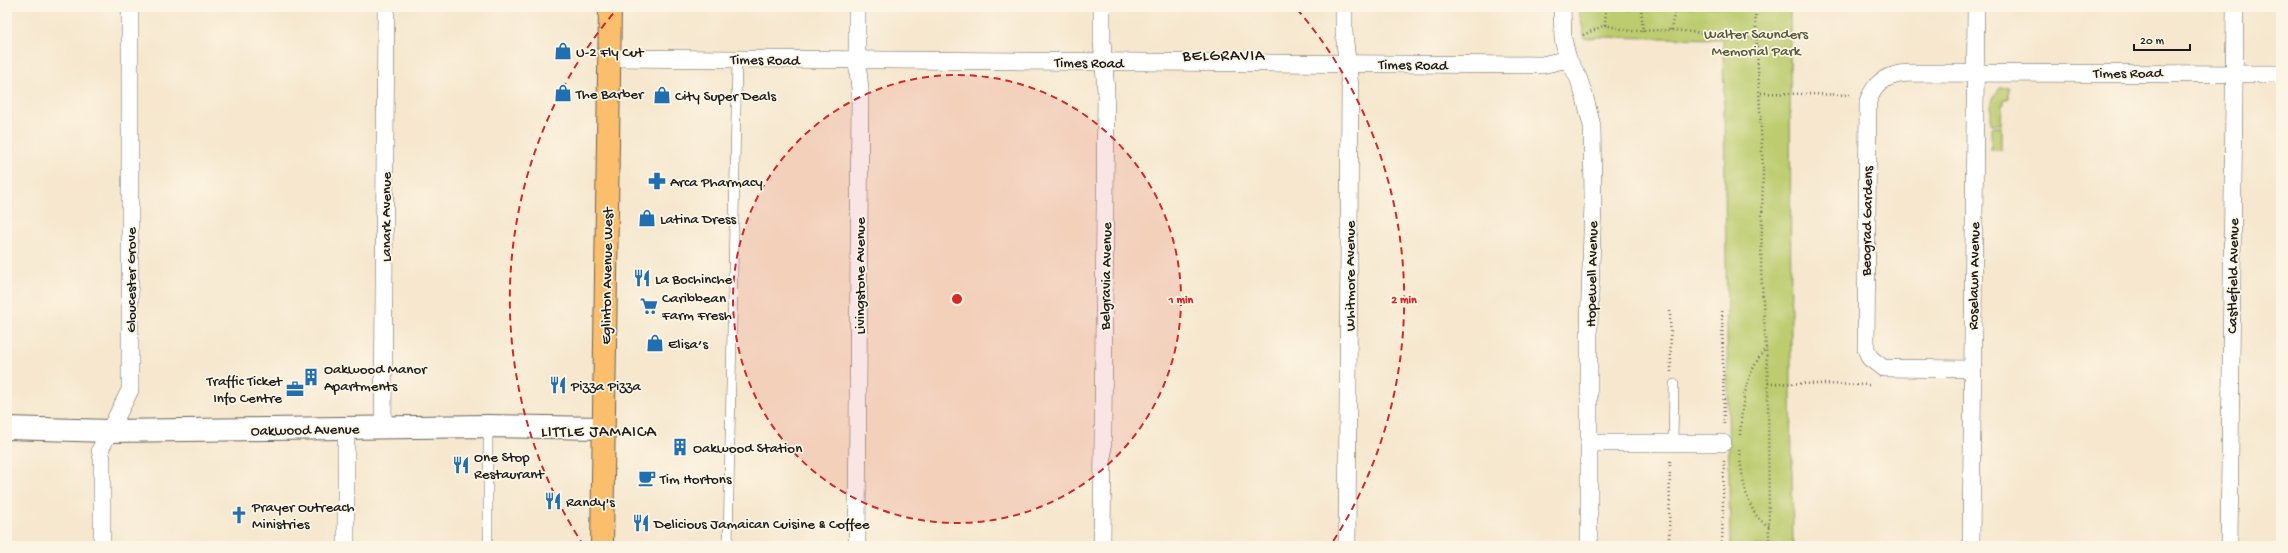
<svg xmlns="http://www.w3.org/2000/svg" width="2288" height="553" viewBox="0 0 2288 553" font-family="'Gochi Hand',sans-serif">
	<rect width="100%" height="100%" fill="#fcf5e5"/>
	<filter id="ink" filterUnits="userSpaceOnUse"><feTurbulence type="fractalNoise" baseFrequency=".025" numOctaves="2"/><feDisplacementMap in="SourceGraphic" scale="8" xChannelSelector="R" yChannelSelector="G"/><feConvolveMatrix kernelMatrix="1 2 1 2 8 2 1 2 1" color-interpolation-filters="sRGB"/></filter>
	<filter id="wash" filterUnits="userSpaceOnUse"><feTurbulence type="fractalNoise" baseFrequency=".012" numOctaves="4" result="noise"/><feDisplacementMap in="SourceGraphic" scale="16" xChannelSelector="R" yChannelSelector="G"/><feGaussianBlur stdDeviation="0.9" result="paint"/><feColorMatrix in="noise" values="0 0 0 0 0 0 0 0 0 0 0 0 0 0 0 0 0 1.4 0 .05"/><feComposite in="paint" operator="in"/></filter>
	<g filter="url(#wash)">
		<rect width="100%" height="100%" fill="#f6e7ce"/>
		<!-- green -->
		<g fill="#bccc6e" stroke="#6c7445">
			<path d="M1578,7H1790L1791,389L1793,546H1730L1723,39L1596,37L1585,39Z"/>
			<path d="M2009,87V99H2004V105H2002L2001,124H1991V101L2000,88Z"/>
			<rect x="1991" y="127" width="10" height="23"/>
		</g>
	</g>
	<g filter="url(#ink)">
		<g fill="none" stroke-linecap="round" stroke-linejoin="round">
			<!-- service casing -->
			<g stroke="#68635a" stroke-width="10">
				<g id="service">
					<path d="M1673,443L1674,384"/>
					<path d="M488,546V426"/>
					<path d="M728,546L737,58"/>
				</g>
			</g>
			<!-- minor casing -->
			<g stroke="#68635a" stroke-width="18">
				<g id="minor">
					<path d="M857,7V61L860,89L857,546"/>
					<path d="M1102,7V41L1106,91L1102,546"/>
					<path d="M1344,7V33L1350,87L1347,546"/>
					<path d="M1562,7L1563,39L1568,59L1578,77L1585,98L1592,126L1593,202L1589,327V546"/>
					<path d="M610,58L1542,65L1568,59"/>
					<path d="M1971,369L1883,368L1870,358L1866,349L1868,101C1876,80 1889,74 1910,73L2281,74"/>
					<path d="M346,428V546"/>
					<path d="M383,428L386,7"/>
					<path d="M1589,443H1723"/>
					<path d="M102,546V459L100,450L130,390V7"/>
					<path d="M1971,546L1976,7"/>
					<path d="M2229,546L2235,7"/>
				</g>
			</g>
			<!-- tertiary casing -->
			<g stroke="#68635a" stroke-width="24">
				<path id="tertiary" d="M7,428L110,431L488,426L602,428"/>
			</g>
			<!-- primary casing -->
			<g stroke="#68635a" stroke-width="24">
				<path id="primary" d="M602,546L610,7"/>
			</g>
			<!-- path -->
			<g stroke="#68635a" stroke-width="2.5" stroke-dasharray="1 3" stroke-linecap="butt">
				<path d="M1615,7L1628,10L1640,7"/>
				<path d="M1641,7L1643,32"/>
				<path d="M1755,7L1763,171L1761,269L1768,383L1769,546"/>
				<path d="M1605,25L1630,31L1671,30L1757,38"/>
				<path d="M1671,30L1674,14L1673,7"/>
				<path d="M1583,35L1605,25L1606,7"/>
				<path d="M1761,93L1852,95"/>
				<path d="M1670,311L1671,372"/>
				<path d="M1722,311L1724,425"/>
				<path d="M1768,383L1872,385"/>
				<path d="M1740,435C1742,403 1745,374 1766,348"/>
				<path d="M1739,450C1742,474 1745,515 1769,526"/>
				<path d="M1669,546L1670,461"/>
				<path d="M1722,546L1724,461"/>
			</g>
			<!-- service -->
			<use href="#service" stroke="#fff" stroke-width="9"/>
			<!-- minor -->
			<use href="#minor" stroke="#fff" stroke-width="17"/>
			<!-- tertiary -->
			<use href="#tertiary" stroke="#fff" stroke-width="22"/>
			<!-- primary -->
			<use href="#primary" stroke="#fabe6d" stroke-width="22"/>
		</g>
	</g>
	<!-- distance rings -->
	<circle cx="957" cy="299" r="224" fill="#d62828" fill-opacity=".12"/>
	<g fill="none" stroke="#d62828" stroke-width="2" stroke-dasharray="7 5">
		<circle cx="957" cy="299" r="224"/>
		<path d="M584 546A447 447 0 0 1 617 9M1297 9A447 447 0 0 1 1330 546"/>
	</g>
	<!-- icons -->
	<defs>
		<g id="shop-bare" transform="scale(1.38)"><path d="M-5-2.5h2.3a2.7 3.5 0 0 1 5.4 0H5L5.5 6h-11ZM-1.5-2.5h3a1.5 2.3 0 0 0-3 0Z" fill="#1f6fb2" stroke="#fcf5e5" stroke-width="2.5" paint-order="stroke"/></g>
		<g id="pharmacy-bare" transform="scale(1.38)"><path d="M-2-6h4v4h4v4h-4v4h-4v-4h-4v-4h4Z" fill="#1f6fb2" stroke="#fcf5e5" stroke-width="2.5" paint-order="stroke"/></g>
		<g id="restaurant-bare" transform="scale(1.38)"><path d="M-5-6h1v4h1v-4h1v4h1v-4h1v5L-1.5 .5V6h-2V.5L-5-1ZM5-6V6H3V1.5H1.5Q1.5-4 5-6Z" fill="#1f6fb2" stroke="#fcf5e5" stroke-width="2.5" paint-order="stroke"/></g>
		<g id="supermarket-bare" transform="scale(1.38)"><path d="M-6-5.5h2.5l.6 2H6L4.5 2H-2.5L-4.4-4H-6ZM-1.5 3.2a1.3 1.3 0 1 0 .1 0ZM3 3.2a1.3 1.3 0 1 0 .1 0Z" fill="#1f6fb2" stroke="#fcf5e5" stroke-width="2.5" paint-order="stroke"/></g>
		<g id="building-bare" transform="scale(1.38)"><path d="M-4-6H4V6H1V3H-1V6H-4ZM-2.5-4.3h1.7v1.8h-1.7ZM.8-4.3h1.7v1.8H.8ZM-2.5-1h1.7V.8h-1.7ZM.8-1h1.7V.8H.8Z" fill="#1f6fb2" stroke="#fcf5e5" stroke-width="2.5" paint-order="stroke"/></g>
		<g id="office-bare" transform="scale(1.38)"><path d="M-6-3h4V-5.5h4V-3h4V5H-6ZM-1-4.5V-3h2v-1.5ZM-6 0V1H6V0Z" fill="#1f6fb2" stroke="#fcf5e5" stroke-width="2.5" paint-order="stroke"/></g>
		<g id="cafe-bare" transform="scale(1.38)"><path d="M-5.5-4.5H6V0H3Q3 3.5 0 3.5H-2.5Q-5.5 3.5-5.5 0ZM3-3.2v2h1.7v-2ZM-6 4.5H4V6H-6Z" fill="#1f6fb2" stroke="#fcf5e5" stroke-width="2.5" paint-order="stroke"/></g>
		<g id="church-bare" transform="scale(1.38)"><path d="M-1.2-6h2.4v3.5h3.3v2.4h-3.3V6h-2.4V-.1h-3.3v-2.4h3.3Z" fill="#1f6fb2" stroke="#fcf5e5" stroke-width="2.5" paint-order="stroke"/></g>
	</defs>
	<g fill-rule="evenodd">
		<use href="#shop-bare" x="563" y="51"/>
		<use href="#shop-bare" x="563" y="93"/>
		<use href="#shop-bare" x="662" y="95"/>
		<use href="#pharmacy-bare" x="657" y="181"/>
		<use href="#shop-bare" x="647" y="218"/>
		<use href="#restaurant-bare" x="642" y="278"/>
		<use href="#supermarket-bare" x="649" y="306"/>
		<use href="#shop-bare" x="655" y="343"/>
		<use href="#building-bare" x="311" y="377"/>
		<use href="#restaurant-bare" x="558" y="385"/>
		<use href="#office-bare" x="295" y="389"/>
		<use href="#building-bare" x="680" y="447"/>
		<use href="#restaurant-bare" x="461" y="465"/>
		<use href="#cafe-bare" x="647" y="478"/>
		<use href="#restaurant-bare" x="553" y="501"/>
		<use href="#church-bare" x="239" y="515"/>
		<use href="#restaurant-bare" x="641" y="523"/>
	</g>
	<g text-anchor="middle" stroke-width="3.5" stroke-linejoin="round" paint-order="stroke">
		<!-- park labels -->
		<g font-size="15" fill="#545a39" stroke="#fcf5e5">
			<text x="1756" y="38">Walter Saunders<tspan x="1756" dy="17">Memorial Park</tspan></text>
		</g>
		<!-- poi labels -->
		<g font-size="15" fill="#1c1c1c" stroke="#fcf5e5" text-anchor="start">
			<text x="576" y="56">U-2 Fly Cut</text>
			<text x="576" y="98">The Barber</text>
			<text x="675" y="100">City Super Deals</text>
			<text x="670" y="186">Arca Pharmacy</text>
			<text x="660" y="223">Latina Dress</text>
			<text x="655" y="283">La Bochinche</text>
			<text x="662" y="302">Caribbean<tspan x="662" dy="17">Farm Fresh</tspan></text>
			<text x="668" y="348">Elisa’s</text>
			<text x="324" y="373">Oakwood Manor<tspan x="324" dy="17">Apartments</tspan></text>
			<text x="282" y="385" text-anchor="end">Traffic Ticket<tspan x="282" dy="17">Info Centre</tspan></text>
			<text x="571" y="390">Pizza Pizza</text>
			<text x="693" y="452">Oakwood Station</text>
			<text x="474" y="461">One Stop<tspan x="474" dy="17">Restaurant</tspan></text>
			<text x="660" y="483">Tim Hortons</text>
			<text x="566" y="506">Randy's</text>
			<text x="252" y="511">Prayer Outreach<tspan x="252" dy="17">Ministries</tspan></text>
			<text x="654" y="528">Delicious Jamaican Cuisine &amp; Coffee</text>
		</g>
		<!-- street labels -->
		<g font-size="15" fill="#1c1c1c" stroke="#fcf5e5">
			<text transform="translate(765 59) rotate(1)" y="5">Times Road</text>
			<text transform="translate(1089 62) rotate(1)" y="5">Times Road</text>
			<text transform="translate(1413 64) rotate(1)" y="5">Times Road</text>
			<text x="2128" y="77">Times Road</text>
			<text transform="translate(385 217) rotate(-90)" y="5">Lanark Avenue</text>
			<text transform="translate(1866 221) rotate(-89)" y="5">Beograd Gardens</text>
			<text transform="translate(1591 274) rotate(-89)" y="5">Hopewell Avenue</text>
			<text transform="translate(606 276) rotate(-89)" y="5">Eglinton Avenue West</text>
			<text transform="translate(859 276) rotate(-90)" y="5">Livingstone Avenue</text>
			<text transform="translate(1105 276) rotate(-89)" y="5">Belgravia Avenue</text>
			<text transform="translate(1349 276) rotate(-90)" y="5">Whitmore Avenue</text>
			<text transform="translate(1973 276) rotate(-89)" y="5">Roselawn Avenue</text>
			<text transform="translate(2232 276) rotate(-89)" y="5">Castlefield Avenue</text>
			<text transform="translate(130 280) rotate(-90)" y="5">Gloucester Grove</text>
			<text transform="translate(305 429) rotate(-1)" y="5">Oakwood Avenue</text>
		</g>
		<!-- neighbourhood labels -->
		<g font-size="16" letter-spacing="1" fill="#1c1c1c" stroke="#fcf5e5">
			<text x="1224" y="60">BELGRAVIA</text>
			<text x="599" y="436">LITTLE JAMAICA</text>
		</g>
	</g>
	<circle cx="957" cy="299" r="6" fill="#d62828" stroke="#fcf5e5" stroke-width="2"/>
	<g font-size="12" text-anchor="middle" font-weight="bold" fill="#d62828" stroke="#fcf5e5" stroke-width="3.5" stroke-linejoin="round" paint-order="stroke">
		<text x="1181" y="303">1 min</text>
		<text x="1404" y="303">2 min</text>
	</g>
	<!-- margin -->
	<rect width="2288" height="553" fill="none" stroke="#fcf5e5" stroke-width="24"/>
	<!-- scale -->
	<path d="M2134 44v6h56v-6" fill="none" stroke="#1c1c1c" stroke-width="2"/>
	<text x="2140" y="44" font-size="12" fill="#1c1c1c" stroke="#fcf5e5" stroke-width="3" paint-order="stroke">20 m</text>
</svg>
